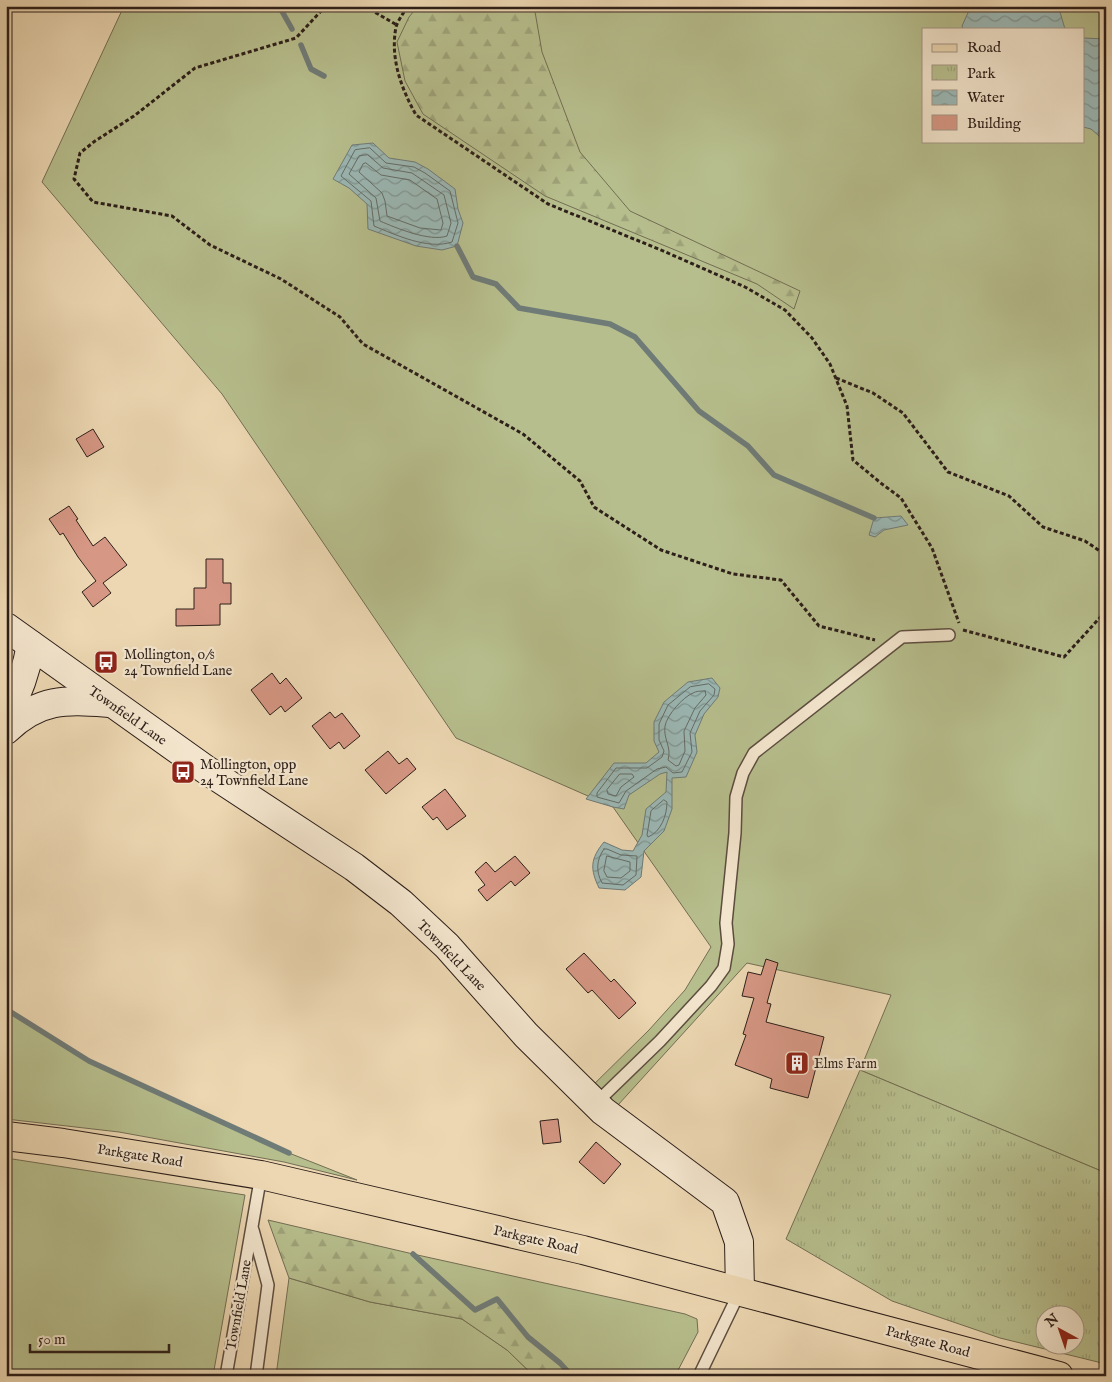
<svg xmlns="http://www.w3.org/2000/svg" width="1112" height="1382" viewBox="0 0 1112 1382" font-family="'IM FELL English',serif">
	<defs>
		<pattern id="forest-firs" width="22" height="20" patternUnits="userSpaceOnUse" patternTransform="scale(1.25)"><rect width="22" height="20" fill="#b7be8d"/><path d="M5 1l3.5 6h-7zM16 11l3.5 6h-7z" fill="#9ea379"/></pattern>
		<pattern id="park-tufts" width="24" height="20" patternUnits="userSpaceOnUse" patternTransform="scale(1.25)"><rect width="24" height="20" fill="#b7be8d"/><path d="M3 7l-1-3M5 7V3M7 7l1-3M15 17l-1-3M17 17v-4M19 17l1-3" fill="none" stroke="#9ea379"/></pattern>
		<pattern id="water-waves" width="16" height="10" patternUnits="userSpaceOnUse" patternTransform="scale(1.25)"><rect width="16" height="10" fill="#9bb8b5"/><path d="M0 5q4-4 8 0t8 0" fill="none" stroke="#7f9592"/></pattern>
	</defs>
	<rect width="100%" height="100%" fill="#ecd7b2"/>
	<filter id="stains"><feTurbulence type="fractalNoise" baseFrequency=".004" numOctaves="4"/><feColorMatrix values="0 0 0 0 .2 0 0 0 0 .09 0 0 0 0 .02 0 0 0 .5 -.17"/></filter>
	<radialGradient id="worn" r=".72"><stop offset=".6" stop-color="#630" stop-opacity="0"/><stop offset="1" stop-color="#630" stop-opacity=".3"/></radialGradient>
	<!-- green -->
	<g fill="#b7be8d" stroke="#726e53" fill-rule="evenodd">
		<path d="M124,6H1106V1173L860,1070L891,995L747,963L608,1116L584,1094L649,1030L685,990L711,947L613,807L456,738L222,394L42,182ZM923,29H1083V141H923Z"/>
		<path d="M6,1009L89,1061L289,1153L357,1180L284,1162L119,1132L6,1119Z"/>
		<path d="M6,1158L245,1195L213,1376H6Z"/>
		<path d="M413,1254L685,1314L697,1319L698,1332L675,1376H572L560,1363L528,1337L497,1299L475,1310Z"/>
		<path d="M289,1278L370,1302L462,1319L507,1350L534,1376H276Z"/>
	</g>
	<!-- forest -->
	<g fill="url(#forest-firs)" stroke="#726e53">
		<path d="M418,6H534L542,52L580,152L630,211L800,291L794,309L757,284L545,196L423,114L405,81L397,42L409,17Z"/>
		<path d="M268,1220L413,1254L475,1310L497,1299L528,1337L560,1363L572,1376H534L507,1350L462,1319L370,1302L289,1278Z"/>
	</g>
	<!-- park -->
	<path fill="url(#park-tufts)" stroke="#726e53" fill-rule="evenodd" d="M860,1070L1106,1173V1364L1000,1338L892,1301L786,1239ZM1044,1314H1074V1344H1044Z"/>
	<!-- water -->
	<g fill="url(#water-waves)" stroke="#6f7b77">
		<path d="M971,6H1052L1060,12L1065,29H963L962,26Z"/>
		<path d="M1083,38L1106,39V142L1091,129L1083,127Z"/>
		<path d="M373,143L389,158L415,162L428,169L455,189L458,209L463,223L457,246L442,250L416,246L368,229L367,204L349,188L333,179L352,145Z"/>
		<path d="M901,516L908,525L884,530L875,537L869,535L874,518Z"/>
		<path d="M712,678L720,688L718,697L704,714L695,735L697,752L686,777L672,778V809L664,831L644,851L641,877L625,890L599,888C590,869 590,859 604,842L622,850L633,851L642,835L646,809L666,792L667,772L660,774L629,795L624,809L613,807L586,799L614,763H646L659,752L654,741V722L664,702L688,682Z"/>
	</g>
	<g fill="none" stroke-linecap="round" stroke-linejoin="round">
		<!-- shore -->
		<g stroke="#646c67" stroke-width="1">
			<path d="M370,148L386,163L414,167L425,173L450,191L458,223L452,242C428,250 396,235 374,226L371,201L341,176L355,150Z"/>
			<path d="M368,155L383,168L412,173L444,195L451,223L447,236C430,242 396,228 380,221L376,198L349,174L359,156Z"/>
			<path d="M366,163L381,175L410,180L437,199L443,223L441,230L420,228L387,216L385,201L382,193L359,172L363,164Z"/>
			<path d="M709,684L715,689L714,695L700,711L690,733L692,752L682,772L673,773L666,767L657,769L626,791L619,803L597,797V793L616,768H647L662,757L664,751L659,740V724L668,705L690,687Z"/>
			<path d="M705,691L706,695L695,708L684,731L685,751L679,765L676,766L668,760C672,747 663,739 665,726C667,715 683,697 693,693C696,691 701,691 705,691Z"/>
			<path d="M620,774H632L634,777L621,787L616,796L608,794L607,790Z"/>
			<path d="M664,800L667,802C667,815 661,832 648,837L647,835L651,811Z"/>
			<path d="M604,849H607L621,855L637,856L636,875L623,885L602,883C596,872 596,860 604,849Z"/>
			<path d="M607,856L630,862V871L621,878L607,877L604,871Z"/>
		</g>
		<!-- stream -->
		<g stroke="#6f7b77" stroke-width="5.5">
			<path d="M279,6L292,29"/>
			<path d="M301,45L311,69L324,76"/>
			<path d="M457,246L473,277L496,284L519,308L610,324L635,337L699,411L748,446L774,475L874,518"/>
			<path d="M6,1009L89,1061L289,1153"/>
			<path d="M413,1254L475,1310L497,1299L528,1337L560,1363L572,1376"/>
		</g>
	</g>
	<!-- building -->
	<g fill="#d69784" stroke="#2d1f19">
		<path d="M93,429L104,447L87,457L76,439Z"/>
		<path d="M69,506L78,519L76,520L93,546L105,537L127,565L103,583L111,593L93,607L82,592L96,581L78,557L63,533L60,535L49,519Z"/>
		<path d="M206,559H223V583H231V604H220V625L176,626V609H194V588H206Z"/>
		<path d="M272,673L280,684L286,678L302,698L285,712L281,706L270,715L251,690Z"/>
		<path d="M330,712L335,718L342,713L360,736L344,749L339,742L330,749L312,726Z"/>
		<path d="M388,751L399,764L407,758L416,769L386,794L365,770Z"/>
		<path d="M445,789L466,816L447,830L437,817L433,820L422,807Z"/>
		<path d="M515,856L530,873L515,886L511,881L487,901L478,890L485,885L475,872L486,862L495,872Z"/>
		<path d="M584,953L611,982L614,979L636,1003L619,1019L592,990L588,993L566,969Z"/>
		<path d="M766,959L778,963L767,1003L771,1004L766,1022L824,1037L808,1098L770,1088L772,1079L735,1065L746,1035L743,1034L754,998L742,996L748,972L761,975Z"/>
		<path d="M558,1119L561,1142L543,1144L540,1121Z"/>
		<path d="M596,1142L621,1164L604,1184L579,1162Z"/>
	</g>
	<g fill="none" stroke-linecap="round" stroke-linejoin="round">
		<!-- lane casing -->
		<g stroke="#5d4d3f" stroke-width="14">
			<g id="lane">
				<path d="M595,1104L660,1041L711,986L724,968L728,944L726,923L735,833L736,797L743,773L754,753L902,637L949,635"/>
				<path d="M253,1230L268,1285L256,1376"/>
				<path d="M226,1376L261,1175"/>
				<path d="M699,1376L740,1291"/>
			</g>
		</g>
		<!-- secondary casing -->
		<g stroke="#2d1f19" stroke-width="30">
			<g id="secondary">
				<path d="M6,627L205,769L354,867L401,903L447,946L526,1035L603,1111L725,1202L739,1242L740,1291"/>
				<path d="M6,716C19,692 26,672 31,645"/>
				<path d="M6,730C41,697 67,700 111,703"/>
			</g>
		</g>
		<!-- primary casing -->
		<g stroke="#2d1f19" stroke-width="30">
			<path id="primary" d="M6,1136L63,1143L261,1175L583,1250L1059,1376"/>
		</g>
		<!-- path -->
		<g stroke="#2d1f19" stroke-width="3" stroke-dasharray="4 2.5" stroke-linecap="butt">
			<path d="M341,6L322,10L296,38L195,68L134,116L95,141L80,153L74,179L93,202L172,216L210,245L281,279L340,317L363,344L523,434L580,481L594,507L661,550L733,574L781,580L819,626L875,640"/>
			<path d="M364,6L397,25"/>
			<path d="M407,6C404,13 398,20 396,27C390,58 401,88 416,115L548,204L661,250L745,287L785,310L812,338L830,364L847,406L853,460L882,484L901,498L932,548L959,623"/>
			<path d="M836,378L873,393L903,413L948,472L1009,496L1043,527L1085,541L1106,555"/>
			<path d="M963,630L1064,657L1106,611"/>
		</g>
		<!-- lane -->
		<use href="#lane" stroke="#f3e5cd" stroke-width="11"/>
		<!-- secondary -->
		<use href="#secondary" stroke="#f3e5cd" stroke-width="28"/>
		<!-- primary -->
		<use href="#primary" stroke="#ecd7b2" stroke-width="28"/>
	</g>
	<!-- icons -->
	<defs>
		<g id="bus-square" transform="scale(1.25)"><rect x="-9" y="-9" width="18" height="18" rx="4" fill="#8f2418" stroke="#f3e5cd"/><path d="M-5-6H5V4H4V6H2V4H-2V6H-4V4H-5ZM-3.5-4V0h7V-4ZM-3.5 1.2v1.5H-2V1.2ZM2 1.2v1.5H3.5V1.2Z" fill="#fff"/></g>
		<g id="building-square" transform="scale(1.25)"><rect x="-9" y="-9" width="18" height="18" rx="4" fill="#8f2418" stroke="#f3e5cd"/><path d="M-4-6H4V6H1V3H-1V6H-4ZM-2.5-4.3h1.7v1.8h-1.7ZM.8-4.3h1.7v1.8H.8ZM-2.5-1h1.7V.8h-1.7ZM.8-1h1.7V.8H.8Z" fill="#fff"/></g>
	</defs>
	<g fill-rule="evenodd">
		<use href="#bus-square" x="106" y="662"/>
		<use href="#bus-square" x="183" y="772"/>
		<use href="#building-square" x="797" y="1063"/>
	</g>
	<g text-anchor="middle" stroke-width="4.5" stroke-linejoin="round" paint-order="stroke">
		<!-- poi labels -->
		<g font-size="14" fill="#2d1f19" stroke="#f3e5cd" text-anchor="start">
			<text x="124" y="659">Mollington, o/s<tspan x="124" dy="16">24 Townfield Lane</tspan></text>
			<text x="200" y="769">Mollington, opp<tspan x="200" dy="16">24 Townfield Lane</tspan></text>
			<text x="814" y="1068">Elms Farm</text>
		</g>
		<!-- street labels -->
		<g font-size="14" fill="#2d1f19" stroke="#f3e5cd">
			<text transform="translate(128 715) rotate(35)" y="5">Townfield Lane</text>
			<text transform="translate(452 955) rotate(46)" y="5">Townfield Lane</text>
			<text transform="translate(140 1155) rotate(9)" y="5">Parkgate Road</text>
			<text transform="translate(536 1239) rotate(13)" y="5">Parkgate Road</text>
			<text transform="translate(238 1305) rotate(-80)" y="5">Townfield Lane</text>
			<text transform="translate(928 1341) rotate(15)" y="5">Parkgate Road</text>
		</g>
	</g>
	<!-- margin -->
	<rect width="1112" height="1382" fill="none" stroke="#ecd7b2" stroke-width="25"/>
	<rect x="8" y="8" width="1097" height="1367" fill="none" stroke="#2d1f19" stroke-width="2.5"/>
	<rect x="12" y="12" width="1087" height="1357" fill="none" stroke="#2d1f19"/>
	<!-- legend -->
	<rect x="922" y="28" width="162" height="115" fill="#f3e5cd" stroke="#a49685"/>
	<rect x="932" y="44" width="25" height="8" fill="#ecd7b2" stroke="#a49685"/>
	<text x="967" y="52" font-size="15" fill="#2d1f19">Road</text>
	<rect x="932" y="65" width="25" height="15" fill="url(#park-tufts)" stroke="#a49685"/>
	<text x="967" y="78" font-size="15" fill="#2d1f19">Park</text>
	<rect x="932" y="90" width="25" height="15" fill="url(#water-waves)" stroke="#a49685"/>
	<text x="967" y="102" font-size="15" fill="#2d1f19">Water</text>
	<rect x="932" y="115" width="25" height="15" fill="#d69784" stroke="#a49685"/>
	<text x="967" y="128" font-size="15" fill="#2d1f19">Building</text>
	<!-- north arrow -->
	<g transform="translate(1060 1330) rotate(320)"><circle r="24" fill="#f3e5cd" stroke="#a49685"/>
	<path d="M0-4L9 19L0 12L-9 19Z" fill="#8f2418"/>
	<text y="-8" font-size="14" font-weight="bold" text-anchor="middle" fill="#2d1f19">N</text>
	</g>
	<!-- scale -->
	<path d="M30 1344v8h139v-8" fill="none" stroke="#2d1f19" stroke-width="2.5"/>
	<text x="38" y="1344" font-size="15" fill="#2d1f19" stroke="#f3e5cd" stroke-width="4" paint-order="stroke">50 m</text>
	<rect width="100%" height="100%" filter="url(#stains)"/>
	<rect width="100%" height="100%" fill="url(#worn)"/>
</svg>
